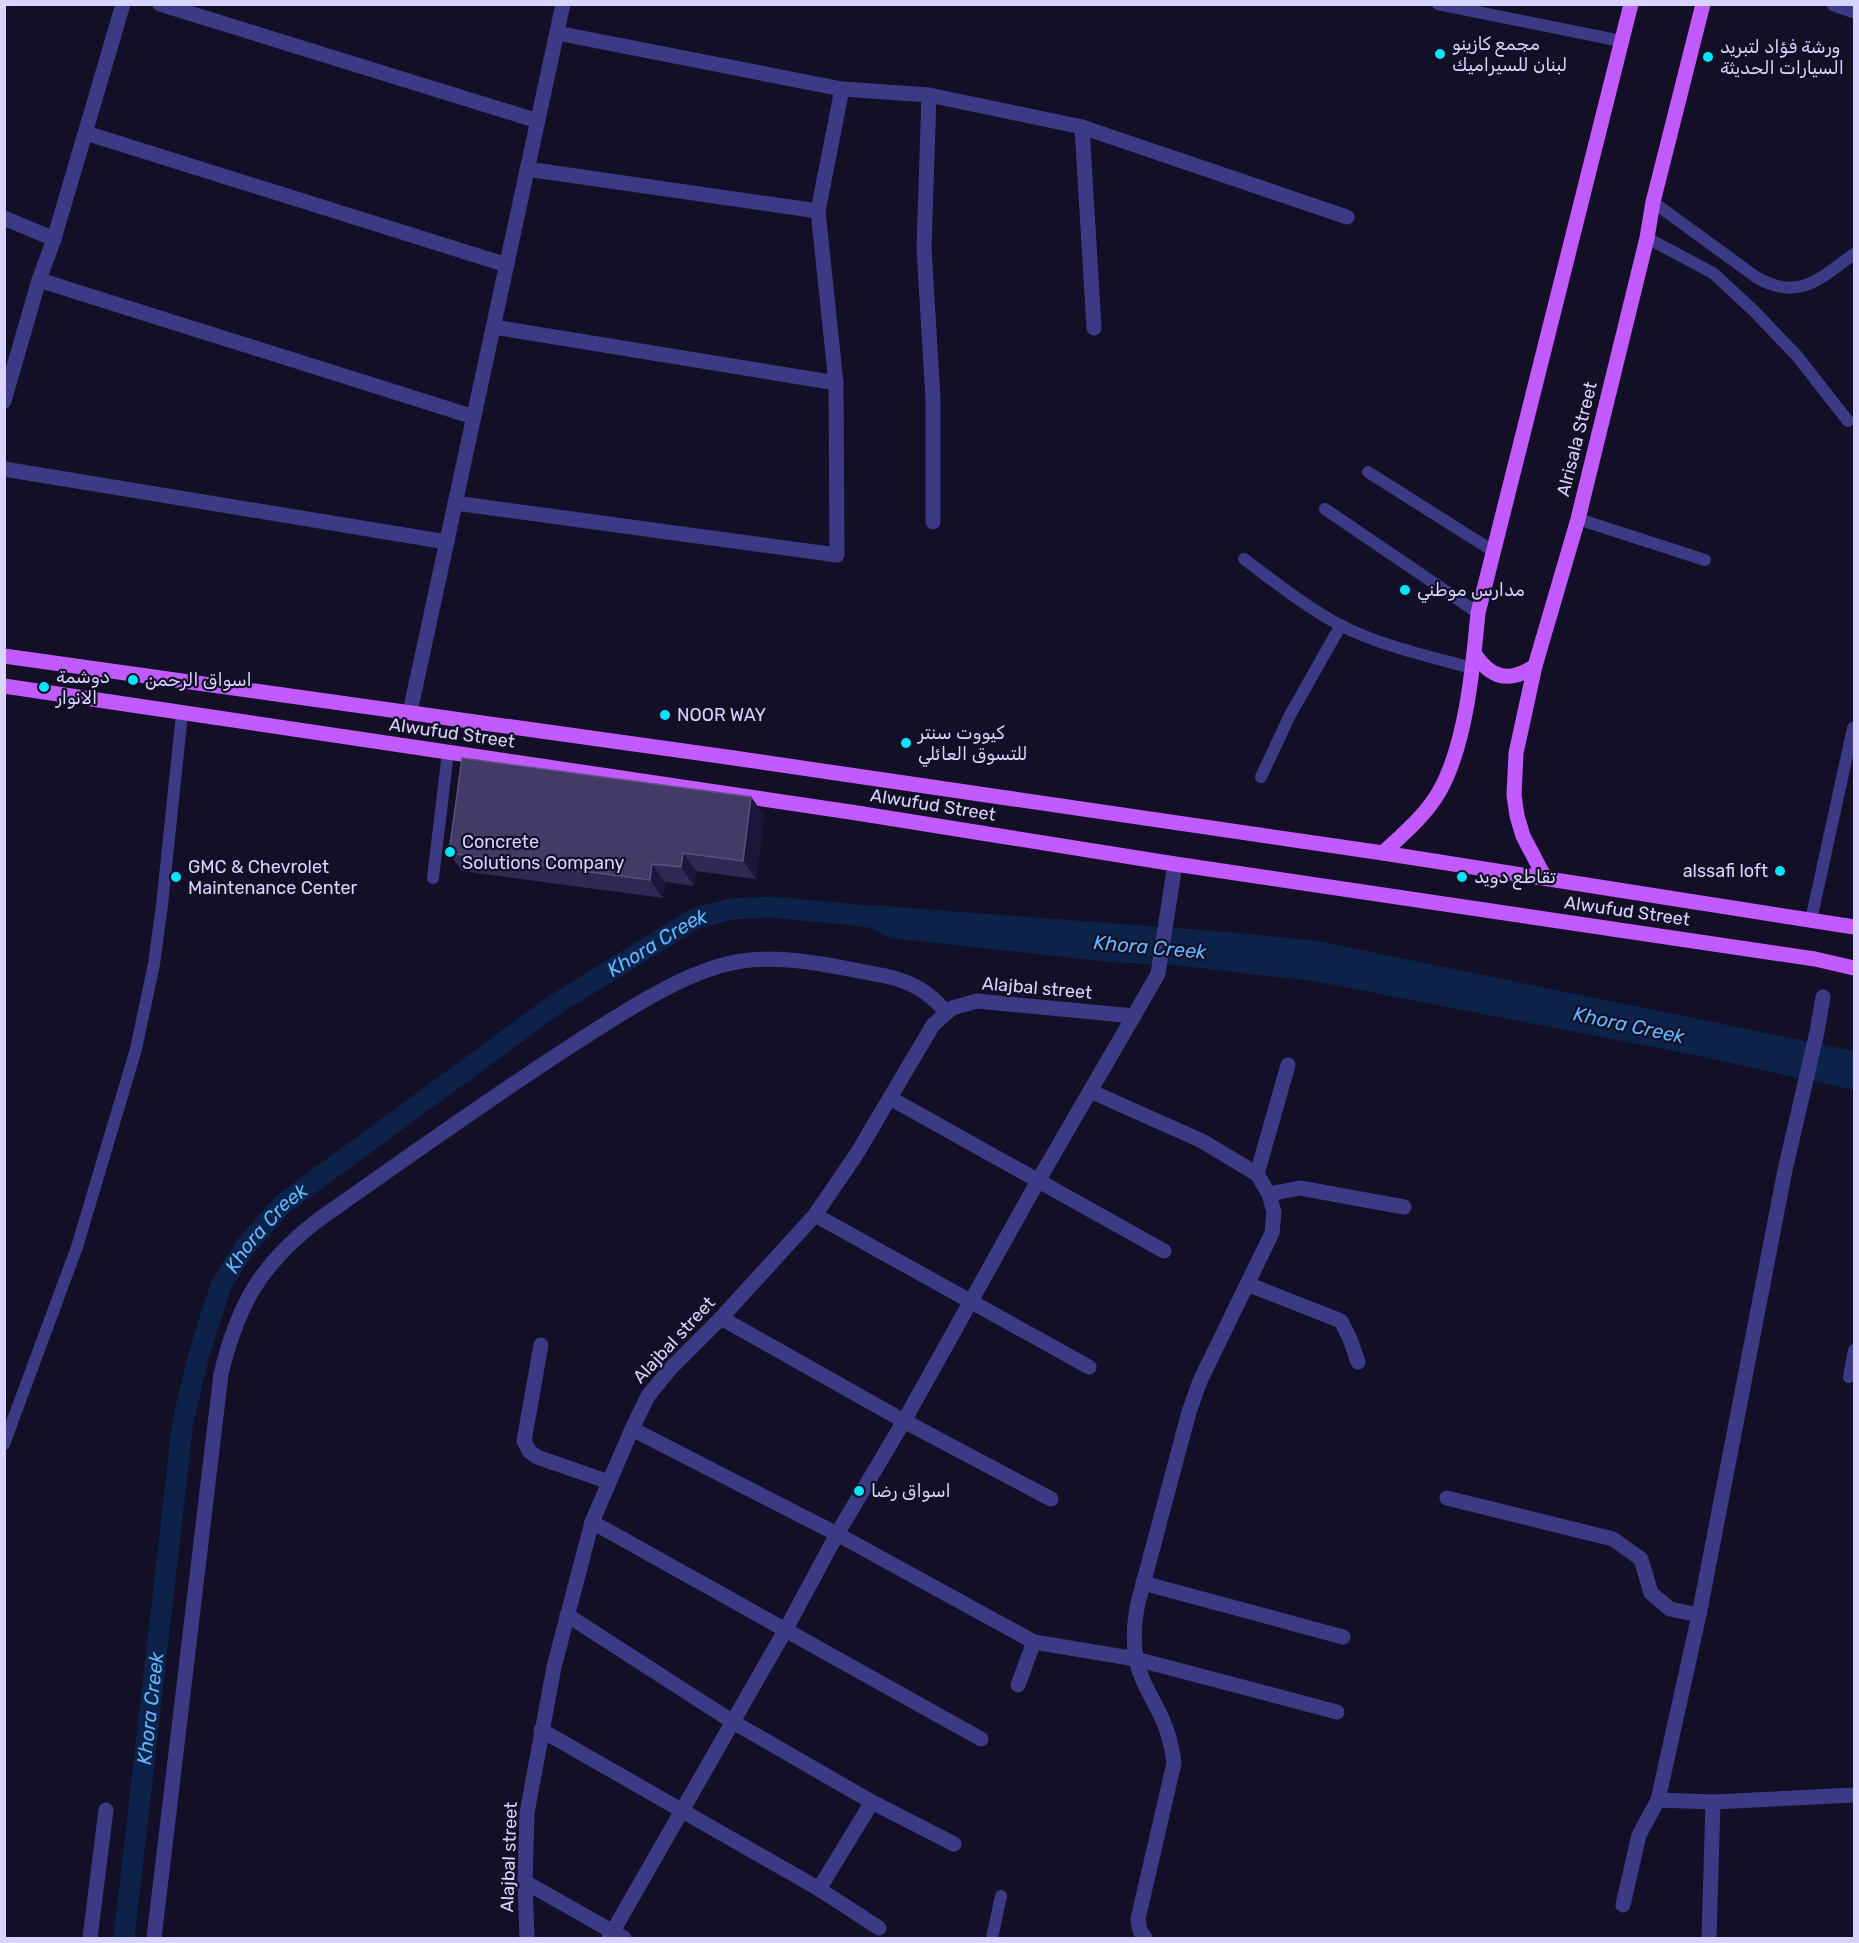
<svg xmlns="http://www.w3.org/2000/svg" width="1859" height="1943" viewBox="0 0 1859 1943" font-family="Rubik,'Noto Naskh Arabic',sans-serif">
	<rect width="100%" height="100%" fill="#130f26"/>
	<!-- water -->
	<path fill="#0c2248" d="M870,905L1228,932L1317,941L1854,1051V1090L1689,1054L1313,981L1183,966L1110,962L890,938L871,928L857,915L863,907Z"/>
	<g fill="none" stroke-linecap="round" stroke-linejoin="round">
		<!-- canal -->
		<path stroke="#0c2248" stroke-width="21" id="s1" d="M124,1938L183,1421L199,1354L221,1285L245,1247L283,1204L553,1006L694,919L731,909L771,907L857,915L884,920"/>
		<!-- lane -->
		<g stroke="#3d3a85" stroke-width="12">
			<path d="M1438,4L1621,41"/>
			<path d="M1653,202L1756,277C1799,302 1819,279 1854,254"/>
			<path d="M1647,238L1713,273L1754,311L1797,356L1848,421"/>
			<path d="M1368,472L1493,551"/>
			<path d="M1325,509L1478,613"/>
			<path d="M1578,519L1705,560"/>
			<path d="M1244,559C1275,582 1306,607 1340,625C1381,646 1428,656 1472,668"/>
			<path d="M1261,777L1290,715L1341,625"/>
			<path d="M433,878L448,752"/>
			<path d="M1811,920L1853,728"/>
			<path d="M1849,1377L1854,1350"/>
			<path d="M4,1444L77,1247L136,1049L154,964L162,905L182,714"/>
			<path d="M992,1938L1001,1896"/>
		</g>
		<!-- street -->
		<g stroke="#3d3a85" stroke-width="15">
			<path d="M160,4L538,121"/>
			<path d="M1834,4L1854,11"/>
			<path d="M557,33L842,89L929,95L1082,127L1347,217"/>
			<path d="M929,95L924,248L933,399V522"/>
			<path d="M1082,127L1094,328"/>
			<path d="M86,133L507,265"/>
			<path d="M527,169L818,211"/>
			<path d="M4,218L54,239"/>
			<path d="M39,280L474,417"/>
			<path d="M494,327L836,383"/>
			<path d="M4,401L39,280L54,239L123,4"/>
			<path d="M4,469L447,542"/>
			<path d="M455,503L837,555L836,383L818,211L842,89"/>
			<path d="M410,712L563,4"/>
			<path d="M1090,1091L1202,1141L1257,1174L1269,1194L1274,1212L1272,1233L1200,1381L1189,1412L1138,1603C1134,1622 1133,1640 1136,1659C1140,1679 1151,1696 1160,1714C1168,1730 1172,1746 1174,1763L1138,1919L1140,1931L1145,1938"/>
			<path d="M890,1098L1164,1251"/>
			<path d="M1257,1174L1288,1065"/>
			<path d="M1269,1194L1300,1188L1404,1207"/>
			<path d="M815,1215L1089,1367"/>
			<path d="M1247,1284L1341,1321L1350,1339L1358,1362"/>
			<path d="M721,1318L904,1421L1051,1499"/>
			<path d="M541,1345L524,1441L529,1451L537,1457L609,1482"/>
			<path d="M632,1429L837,1534L1034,1642L1136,1659L1337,1712"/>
			<path d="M1447,1498L1613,1539L1641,1559L1651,1593L1670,1609L1699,1615"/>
			<path d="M592,1522L981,1739"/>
			<path d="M1143,1583L1343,1637"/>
			<path d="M567,1615L733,1722L872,1802L819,1889"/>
			<path d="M1018,1685L1034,1642"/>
			<path d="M541,1730L819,1889L879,1928"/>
			<path d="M1658,1800L1699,1615L1785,1170L1817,1032L1823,997"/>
			<path d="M872,1802L954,1844"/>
			<path d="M525,1882L624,1938"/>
			<path d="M1623,1905L1639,1835L1658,1800L1713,1802L1854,1795"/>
			<path d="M90,1938L106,1810"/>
			<path d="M154,1938L221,1374C238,1304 261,1264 318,1220C405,1159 491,1097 580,1040C625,1011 690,968 742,961C790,954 840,968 886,976C912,982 929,992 946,1012"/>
			<path d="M527,1938L525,1882L527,1813L554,1667L592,1522L632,1429L648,1396L670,1369L721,1318L815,1215L856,1155L933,1025L952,1008L977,1001L1134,1016"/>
			<path d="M609,1938L786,1629L837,1534L904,1421L1038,1181L1158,974L1175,864"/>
			<path d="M1709,1938L1713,1802"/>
		</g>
		<!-- primary -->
		<g stroke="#c25bff" stroke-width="15">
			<path d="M1474,653C1491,679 1509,683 1535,666"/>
			<path d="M4,656L734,758L1383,853L1854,927"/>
			<path d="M4,686L857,813L1175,864L1815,959L1854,968"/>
			<path d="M1383,853C1403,834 1425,816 1439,792C1466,745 1473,667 1478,613L1631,4"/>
			<path d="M1545,878L1523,836L1517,816L1514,795L1516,753L1535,666L1578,519L1647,238L1653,202L1703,4"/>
		</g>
	</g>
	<!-- wall -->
	<path fill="#312854" d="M751,797L764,815L756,879L696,871L694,886L665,882L663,898L462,871L449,853Z"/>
	<!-- shaded-wall -->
	<g fill="#1d163a">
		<path d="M751,797L764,815L756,879L743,861Z"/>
		<path d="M683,853L696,871L694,886L681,867Z"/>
		<path d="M652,864L665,882L663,898L650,880Z"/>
	</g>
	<!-- building -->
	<path fill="#433a66" stroke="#5a527e" stroke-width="1.5" d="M462,758L751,797L743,861L683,853L681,867L652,864L650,880L449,853Z"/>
	<!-- markers -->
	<g fill="#00e5ff" stroke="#130f26" stroke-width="2">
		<circle cx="1440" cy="54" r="6"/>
		<circle cx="1708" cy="57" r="6"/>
		<circle cx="1405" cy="590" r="6"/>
		<circle cx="133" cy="680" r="6"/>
		<circle cx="44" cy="687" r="6"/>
		<circle cx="665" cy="715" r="6"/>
		<circle cx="906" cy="743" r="6"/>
		<circle cx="450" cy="852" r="6"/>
		<circle cx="1780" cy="871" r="6"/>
		<circle cx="176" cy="877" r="6"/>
		<circle cx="1462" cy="877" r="6"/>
		<circle cx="859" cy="1491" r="6"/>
	</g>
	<g text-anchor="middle" stroke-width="4.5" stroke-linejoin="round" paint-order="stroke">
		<!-- poi labels -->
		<g font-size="18" fill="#d9d4ff" stroke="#130f26" text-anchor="start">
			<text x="1452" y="50">مجمع كازينو<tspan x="1452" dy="21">لبنان للسيراميك</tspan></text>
			<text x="1720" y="53">ورشة فؤاد لتبريد<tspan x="1720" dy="21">السيارات الحديثة</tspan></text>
			<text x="1417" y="596">مدارس موطني</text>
			<text x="56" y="683">دوشمة<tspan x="56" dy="21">الانوار</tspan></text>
			<text x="145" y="686">اسواق الرحمن</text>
			<text x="677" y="721">NOOR WAY</text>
			<text x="918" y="739">كيووت سنتر<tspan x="918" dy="21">للتسوق العائلي</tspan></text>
			<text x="462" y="848">Concrete<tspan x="462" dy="21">Solutions Company</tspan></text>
			<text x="188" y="873">GMC &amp; Chevrolet<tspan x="188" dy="21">Maintenance Center</tspan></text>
			<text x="1768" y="877" text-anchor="end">alssafi loft</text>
			<text x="1474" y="883">تقاطع دويد</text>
			<text x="871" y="1497">اسواق رضا</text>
		</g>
		<!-- street labels -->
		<g font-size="18" fill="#d9d4ff" stroke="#130f26">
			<text transform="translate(1577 439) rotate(-76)" y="6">Alrisala Street</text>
			<text transform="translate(452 733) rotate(8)" y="6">Alwufud Street</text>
			<text transform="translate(933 805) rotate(9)" y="6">Alwufud Street</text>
			<text transform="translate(1627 911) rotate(8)" y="6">Alwufud Street</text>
			<text transform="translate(1037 988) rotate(5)" y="6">Alajbal street</text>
			<text transform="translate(674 1340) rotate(-47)" y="6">Alajbal street</text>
			<text transform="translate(509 1857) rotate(-88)" y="6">Alajbal street</text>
		</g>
		<!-- water labels -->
		<g font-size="20" font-style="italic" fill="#62b6ff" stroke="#130f26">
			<text dy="7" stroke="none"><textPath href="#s1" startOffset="1221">Khora Creek</textPath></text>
			<text transform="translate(1150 947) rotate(5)" y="7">Khora Creek</text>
			<text transform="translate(1629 1025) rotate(12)" y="7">Khora Creek</text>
			<text dy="7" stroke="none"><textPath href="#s1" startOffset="735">Khora Creek</textPath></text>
			<text dy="7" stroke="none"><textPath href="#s1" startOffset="231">Khora Creek</textPath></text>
		</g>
	</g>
	<!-- border -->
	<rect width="1859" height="1943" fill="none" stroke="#d9d4ff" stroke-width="12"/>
</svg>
